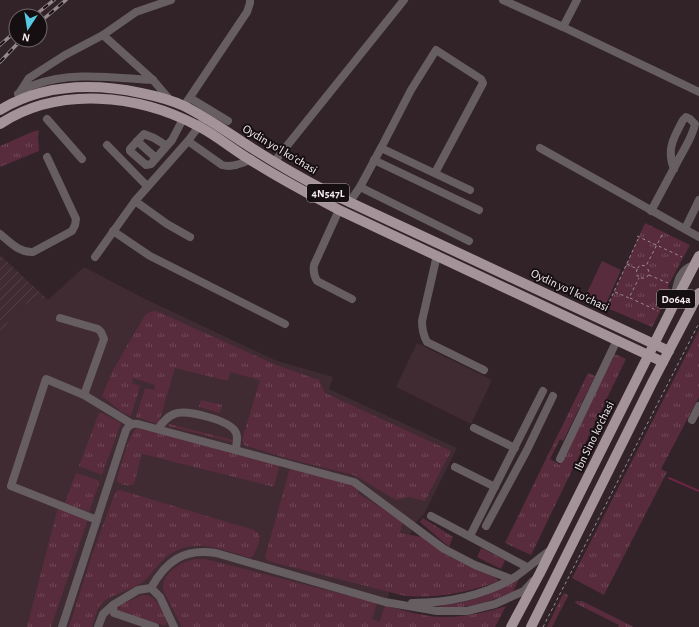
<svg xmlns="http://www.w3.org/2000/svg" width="699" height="627" viewBox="0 0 699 627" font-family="'Alegreya Sans',sans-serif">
	<defs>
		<pattern id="industrial-furrows" width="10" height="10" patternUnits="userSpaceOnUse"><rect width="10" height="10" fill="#402b33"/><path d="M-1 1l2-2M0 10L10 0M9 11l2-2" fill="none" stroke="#534047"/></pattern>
		<pattern id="grass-tufts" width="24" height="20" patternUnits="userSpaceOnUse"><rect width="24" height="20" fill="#582b3d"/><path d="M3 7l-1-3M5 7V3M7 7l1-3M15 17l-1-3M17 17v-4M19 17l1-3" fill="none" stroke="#714a59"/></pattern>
	</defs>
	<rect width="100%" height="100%" fill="#322329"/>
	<!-- built -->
	<g fill="#402b33">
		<path d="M84,267L143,298L277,361L333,377L329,389L457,448L424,514L414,524L377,627H0V335L10,327L5,317L40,296L48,300Z"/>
		<path d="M417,343L492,380L471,424L396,387Z"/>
	</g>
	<!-- industrial -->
	<path fill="url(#industrial-furrows)" d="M0,255L48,300L38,297L5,317L10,327L0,335Z"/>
	<!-- grass -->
	<g fill="url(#grass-tufts)">
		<path d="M39,130L38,136L39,151L0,167V146L32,132Z"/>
		<path d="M645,223L690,245L668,286L670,292L652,327L607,308Z"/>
		<path d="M156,311L276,365L319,380L325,393L451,451L425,501L409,497L396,500L354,475L289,459L244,445L242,440L260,380L230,372L228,381L175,368L159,422L157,424L136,417L145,388L154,390L155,385L133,378L132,383L140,386L131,416L123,413L102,396L113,370L145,315L150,312Z"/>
		<path d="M699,330V397L661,469L667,472L604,595L572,578Z"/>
		<path d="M615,354L626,359L531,555L505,543L588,373L595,376L563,441L560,439L550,459L560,465Z"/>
		<path d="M201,400L222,405L220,413L199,407Z"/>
		<path d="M99,413H102L121,423L102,475L79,466Z"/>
		<path d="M169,424L233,440L232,442L168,426Z"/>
		<path d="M137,428L280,463L274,487L142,454L134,484C129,487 120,485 117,481V478C121,467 129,433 137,428Z"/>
		<path d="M290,468L352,484L358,488L359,494L403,521L400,533L422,537L446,555L495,577L499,581C467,593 439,598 405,596L268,561L265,557Z"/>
		<path d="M76,473L100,481L89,512L65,503Z"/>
		<path d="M120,490L254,530C256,532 258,532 259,535C261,541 255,554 251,558C220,549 188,534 162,561C154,569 149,579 138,585C128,591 105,596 99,607C96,613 94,620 92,627H69L92,555L115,493L117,491Z"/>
		<path d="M58,507L88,519L51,627H27Z"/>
		<path d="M423,518L453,537L449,547L420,522Z"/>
		<path d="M481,548L505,560L501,569L477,557Z"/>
		<path d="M195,559H205L377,603L372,619L379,622L385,605C399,609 415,614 430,616C456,619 481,614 506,606L495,627H182L163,590C162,572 180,563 195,559Z"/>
		<path d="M520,577L513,592C493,601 460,611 438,607C446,604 455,604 463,602C484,598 502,589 520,577Z"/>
		<path d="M564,593L568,595L567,598L552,627H547L562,596Z"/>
		<path d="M143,595C157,594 161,611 167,621L166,625H162L119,611V607L120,605Z"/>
		<path d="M576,601H582L634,627H618L619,625L575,603Z"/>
	</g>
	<!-- park -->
	<path fill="#582b3d" d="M602,261L621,270L605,306L585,297Z"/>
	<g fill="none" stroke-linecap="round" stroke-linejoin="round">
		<!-- stream -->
		<path stroke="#6c2545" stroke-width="2" d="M669,478L699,491"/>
		<!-- path -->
		<g stroke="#9a8d92" stroke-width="1" stroke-dasharray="3 3" stroke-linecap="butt">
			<path d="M637,236L682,257"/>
			<path d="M627,264L637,269L640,265L646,266L663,233"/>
			<path d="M637,269L636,274L639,278H644L648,276L649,272L647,267"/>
			<path d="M649,275L668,283"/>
			<path d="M615,292L629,298L639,278"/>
			<path d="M630,298L658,311"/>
			<path d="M607,307L639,237"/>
			<path d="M543,627L699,323"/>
		</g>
		<!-- minor -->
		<g stroke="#665e61" stroke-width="8">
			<path d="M503,0L563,27L699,92"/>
			<path d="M563,27L577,0"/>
			<path d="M20,92L29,78L65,55L103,35"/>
			<path d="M18,94C23,91 28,87 34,85C72,71 114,78 153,80"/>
			<path d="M190,98L228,121"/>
			<path d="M170,100L153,80L103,35L136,12L171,0"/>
			<path d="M184,106L247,12L250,3V0"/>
			<path d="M47,119L82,159"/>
			<path d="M137,141L156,158"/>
			<path d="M188,141L222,165C232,168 241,163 250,160"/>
			<path d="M107,145L147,186"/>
			<path d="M167,146L154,138L144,134L142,136L130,149V151L146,165L151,164L172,140L183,119"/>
			<path d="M381,148L411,90L436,50L481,79L483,83L435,173"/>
			<path d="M540,148L699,237"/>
			<path d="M374,160L479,210"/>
			<path d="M274,162L404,0"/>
			<path d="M360,187L469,241"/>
			<path d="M135,201L167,224L190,237"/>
			<path d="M349,203L360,187L381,148L470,190"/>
			<path d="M339,210L314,265C313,272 314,276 317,281L352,299"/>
			<path d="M651,211C661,192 671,174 681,155C686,146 693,135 695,124L690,119L686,117L683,120C674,137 666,149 674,169"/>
			<path d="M685,229L699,200"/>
			<path d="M113,231L150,256L285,324"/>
			<path d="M0,234C10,242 19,253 33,252L72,231L75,225L76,219L47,157"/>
			<path d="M437,255L422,321C422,328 423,335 427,342L484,370"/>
			<path d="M95,257L135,201L188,141L202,122"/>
			<path d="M674,300C677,285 677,271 694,265"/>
			<path d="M60,318L98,329L101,332L104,339L84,395"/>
			<path d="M692,420L699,406"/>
			<path d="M474,428L515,448"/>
			<path d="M158,429C162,423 167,417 174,414C186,409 228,420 235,431C239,436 236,444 236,450"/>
			<path d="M560,459L617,340"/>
			<path d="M455,467L495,487"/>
			<path d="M431,516L527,567"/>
			<path d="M97,520L11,486L46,379L84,395L132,424"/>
			<path d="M486,526L527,450L553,396"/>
			<path d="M470,536L543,391"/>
			<path d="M151,588C166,561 184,548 216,553L385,602L437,611H467L495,604L524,591L533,581"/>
			<path d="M151,588L138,590L113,605L114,613L155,627"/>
			<path d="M151,588L160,597L174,627"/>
			<path d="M412,603C448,603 483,596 515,577C527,569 540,557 552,549"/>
			<path d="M62,627L126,430C129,425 132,423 138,424L354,482L444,549L475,565L511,579"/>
			<path d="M98,627L103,614L113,605"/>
		</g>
		<!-- major -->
		<g stroke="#a49399" stroke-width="10">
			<path d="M0,110C43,84 93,83 141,93C156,96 171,100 184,106C204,116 223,129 241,141C270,160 299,177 330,193L669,351"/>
			<path d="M0,124C58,86 138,94 198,126C216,135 232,149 249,159C278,178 309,194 339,210L663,362"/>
			<path d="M511,627L540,573L674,304L699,256"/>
			<path d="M531,627L652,383L699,293"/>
		</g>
		<!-- rail casing -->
		<g stroke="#96898e" stroke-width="3.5">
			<g id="rail">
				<path d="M34,16L54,0"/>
				<path d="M40,22L66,0"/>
				<path d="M0,45L16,31"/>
				<path d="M0,62L21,40"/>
			</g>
		</g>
		<!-- rail -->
		<use href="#rail" stroke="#160f11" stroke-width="2" stroke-dasharray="6" stroke-linecap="butt"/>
	</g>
	<g text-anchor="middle" stroke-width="4" stroke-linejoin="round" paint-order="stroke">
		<!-- shield labels -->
		<g fill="#160f11" stroke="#b4aaad" stroke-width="1">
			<rect x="307" y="184" width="42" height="18" rx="3"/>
			<rect x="657" y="290" width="38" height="18" rx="3"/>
		</g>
		<g font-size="11" font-weight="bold" fill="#f7ecf0">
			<text x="328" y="197">4N547L</text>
			<text x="676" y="303">D064a</text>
		</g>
		<!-- street labels -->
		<g font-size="12" fill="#f7ecf0" stroke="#160f11">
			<text transform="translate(280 149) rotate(31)" y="4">Oydin yoʻl koʻchasi</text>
			<text transform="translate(570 290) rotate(25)" y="4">Oydin yoʻl koʻchasi</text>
			<text transform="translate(594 436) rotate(-64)" y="4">Ibn Sino ko'chasi</text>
		</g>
	</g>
	<!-- north arrow -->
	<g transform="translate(28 28) rotate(192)"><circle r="19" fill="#160f11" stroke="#70676a"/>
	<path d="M0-3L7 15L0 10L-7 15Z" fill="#57c9e2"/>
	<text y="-6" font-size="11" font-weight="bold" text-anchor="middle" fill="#f7ecf0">N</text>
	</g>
</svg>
